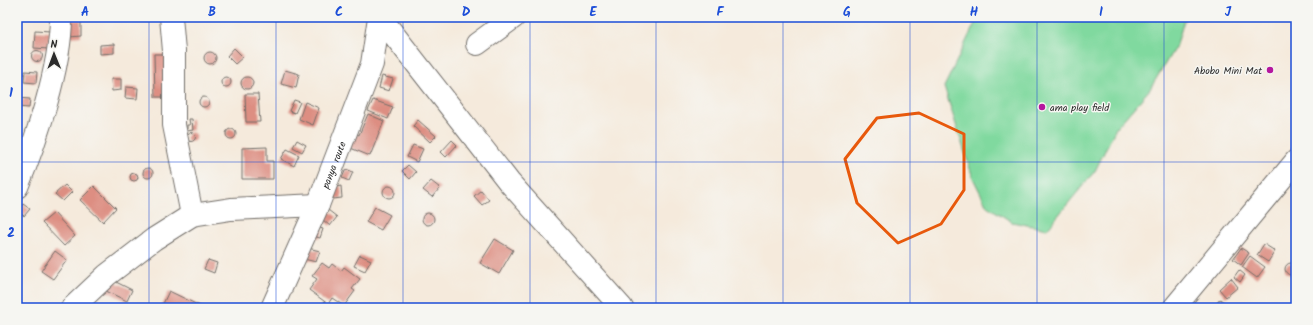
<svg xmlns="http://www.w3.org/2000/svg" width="1313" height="325" viewBox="0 0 1313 325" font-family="Kalam,sans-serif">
	<rect width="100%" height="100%" fill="#f6f6f2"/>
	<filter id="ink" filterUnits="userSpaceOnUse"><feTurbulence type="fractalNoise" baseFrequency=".025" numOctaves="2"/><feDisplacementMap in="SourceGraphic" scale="8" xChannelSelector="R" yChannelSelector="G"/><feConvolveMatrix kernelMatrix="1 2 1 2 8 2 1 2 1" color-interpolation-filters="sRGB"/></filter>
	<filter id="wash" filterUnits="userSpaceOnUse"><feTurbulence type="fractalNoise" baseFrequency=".012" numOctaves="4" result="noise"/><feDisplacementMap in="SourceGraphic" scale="16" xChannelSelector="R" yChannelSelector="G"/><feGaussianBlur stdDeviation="0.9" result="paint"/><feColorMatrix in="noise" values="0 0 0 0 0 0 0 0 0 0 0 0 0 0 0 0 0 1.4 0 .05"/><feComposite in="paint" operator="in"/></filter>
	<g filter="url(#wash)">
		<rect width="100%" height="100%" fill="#f5eadc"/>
		<!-- green -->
		<path fill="#80d99f" stroke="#568265" d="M978,17H1185L1177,44L1150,89L1116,128L1095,171L1047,229L1012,222L987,206L973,178L944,87Z"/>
		<g id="blocks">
			<!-- building -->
			<g fill="#dd8e82">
				<path d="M69,20H81V36L69,37Z"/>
				<path d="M35,31L50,32L49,49L34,48Z"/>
				<path d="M114,44V53L100,54V45Z"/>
				<path d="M234,48L243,57L235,64L227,56Z"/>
				<circle cx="37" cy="56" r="5.5"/>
				<circle cx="210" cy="58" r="6"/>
				<path d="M154,54H171V97H155Z"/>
				<path d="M285,70L299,74L296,88L281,84Z"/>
				<path d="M25,71L37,72L36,83L24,82Z"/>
				<path d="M382,76L393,79L389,91L379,88Z"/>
				<circle cx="247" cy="83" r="6"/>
				<circle cx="226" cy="82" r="5"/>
				<path d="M111,79H121V90L112,91Z"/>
				<path d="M126,87L138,88L137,99L125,98Z"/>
				<path d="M245,94H258L260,122H246Z"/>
				<circle cx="204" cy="102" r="5"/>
				<path d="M17,98L30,99L29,108L17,107Z"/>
				<path d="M294,100L300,102L295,113L289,111Z"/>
				<path d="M373,100L393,107L388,119L368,111Z"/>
				<path d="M305,102L319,108L313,125L299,119Z"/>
				<path d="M368,114L384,121L370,156L348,147L354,133L359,135Z"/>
				<path d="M189,119H192L193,130L187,131V125H190Z"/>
				<path d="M418,120L436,136L430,142L413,126Z"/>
				<circle cx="231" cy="134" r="5"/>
				<circle cx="191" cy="137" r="4.5"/>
				<path d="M297,140L306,145L302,152L293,147Z"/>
				<path d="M452,140L457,145L446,157L441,152Z"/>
				<path d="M413,145L423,149L417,162L407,157Z"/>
				<path d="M267,147V161H273V179H242V148Z"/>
				<path d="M287,149L299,155L294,166L281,159Z"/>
				<path d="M408,165L416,172L410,179L402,171Z"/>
				<circle cx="148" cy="173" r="5"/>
				<path d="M346,169L353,172L349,181L342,178Z"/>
				<circle cx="134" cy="177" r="4"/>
				<path d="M431,181L440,188L432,197L423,190Z"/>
				<path d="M65,185L72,192L63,201L55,194Z"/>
				<circle cx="389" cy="192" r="6"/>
				<path d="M94,186L116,208L103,222L80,200Z"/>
				<path d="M341,186L342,198L333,199L332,188Z"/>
				<path d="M481,190L489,200L482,205L474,196Z"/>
				<path d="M23,204L30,209L24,216L18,211Z"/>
				<path d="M375,207L390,215L381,230L366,222Z"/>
				<path d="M328,210L337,217L330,226L322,219Z"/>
				<circle cx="428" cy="219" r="6"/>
				<path d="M54,213L75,236L64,246L42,223Z"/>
				<path d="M313,226L323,229L320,238L310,235Z"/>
				<path d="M495,239L513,250L499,274L480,263Z"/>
				<path d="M1264,244L1275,251L1268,262L1257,255Z"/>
				<path d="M308,248L320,251L316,262L304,259Z"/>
				<path d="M1241,248L1249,253L1241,265L1233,259Z"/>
				<path d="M55,251L67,260L53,279L41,271Z"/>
				<path d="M360,255L371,260L365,271L354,266Z"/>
				<path d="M1250,256L1265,267L1257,278L1242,267Z"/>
				<path d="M208,260L217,263L214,273L204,269Z"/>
				<path d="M322,263L329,268L332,264L341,271L344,267L360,279L352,289L355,291L344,306L332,298L328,304L309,290L317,279L312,276Z"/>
				<circle cx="1291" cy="269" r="6"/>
				<path d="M1239,270L1245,275L1240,282L1234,277Z"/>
				<path d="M1231,278L1238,287L1226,297L1219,289Z"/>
				<path d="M112,280L132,290L127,301L106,291Z"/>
				<path d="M169,291L204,308H167L162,306Z"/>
				<path d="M1220,299L1229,306L1227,308H1213Z"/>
			</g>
		</g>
	</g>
	<g filter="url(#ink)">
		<use href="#blocks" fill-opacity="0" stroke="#726e69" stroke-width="1"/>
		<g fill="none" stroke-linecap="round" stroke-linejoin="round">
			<!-- minor casing -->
			<g stroke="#726e69" stroke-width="24">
				<g id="minor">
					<path d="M171,17L174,51V125L192,215"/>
					<path d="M380,17L509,182L622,308"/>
					<path d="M477,44L514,17"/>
					<path d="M17,187C36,141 61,67 61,17"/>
					<path d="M72,308L107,275L154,239L192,215L231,209L318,205"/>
					<path id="s1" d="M272,308L318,205L372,64L379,17"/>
					<path d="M1174,308L1296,161"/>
				</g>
			</g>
			<!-- minor -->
			<use href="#minor" stroke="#fff" stroke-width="22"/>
		</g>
	</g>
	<!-- marked area -->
	<path fill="none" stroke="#e8590c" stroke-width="3" stroke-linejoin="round" d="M919,113L964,134V190L941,224L898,243L857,203L845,159L877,118Z"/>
	<!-- grid -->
	<path fill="none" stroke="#1d4ed8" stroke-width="1" stroke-opacity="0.55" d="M149,17V308M276,17V308M403,17V308M530,17V308M656,17V308M783,17V308M910,17V308M1037,17V308M1164,17V308M17,162H1296"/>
	<!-- markers -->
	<g fill="#b5179e" stroke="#f6f6f2" stroke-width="1.5">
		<circle cx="1270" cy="70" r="4"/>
		<circle cx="1042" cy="107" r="4"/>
	</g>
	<g text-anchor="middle" stroke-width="3" stroke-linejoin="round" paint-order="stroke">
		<!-- poi labels -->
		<g font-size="10" fill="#2b2b2b" stroke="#f6f6f2" text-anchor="end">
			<text x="1262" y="74">Abobo Mini Mat</text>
			<text x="1050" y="111" text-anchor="start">ama play field</text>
		</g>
		<!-- street labels -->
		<g font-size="10" fill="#2b2b2b" stroke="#f6f6f2">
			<text dy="4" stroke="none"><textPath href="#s1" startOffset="156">panya route</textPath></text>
		</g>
	</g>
	<!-- margin -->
	<rect width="1313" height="325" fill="none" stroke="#f6f6f2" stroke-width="44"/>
	<!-- north arrow -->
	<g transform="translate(54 54) rotate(359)" stroke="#f6f6f2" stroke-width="3" paint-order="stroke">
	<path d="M0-3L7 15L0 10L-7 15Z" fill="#2b2b2b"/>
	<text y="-6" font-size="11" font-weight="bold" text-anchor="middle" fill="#2b2b2b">N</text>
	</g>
	<rect x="22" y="22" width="1269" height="281" fill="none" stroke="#1d4ed8" stroke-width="1.5"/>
	<g font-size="13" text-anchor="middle" font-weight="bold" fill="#1d4ed8">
		<text x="85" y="16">A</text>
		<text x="212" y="16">B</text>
		<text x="339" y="16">C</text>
		<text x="466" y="16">D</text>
		<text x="593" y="16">E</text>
		<text x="720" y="16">F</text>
		<text x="847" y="16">G</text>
		<text x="974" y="16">H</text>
		<text x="1101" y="16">I</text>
		<text x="1228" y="16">J</text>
		<text x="11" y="97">1</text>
		<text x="11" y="237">2</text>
	</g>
</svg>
